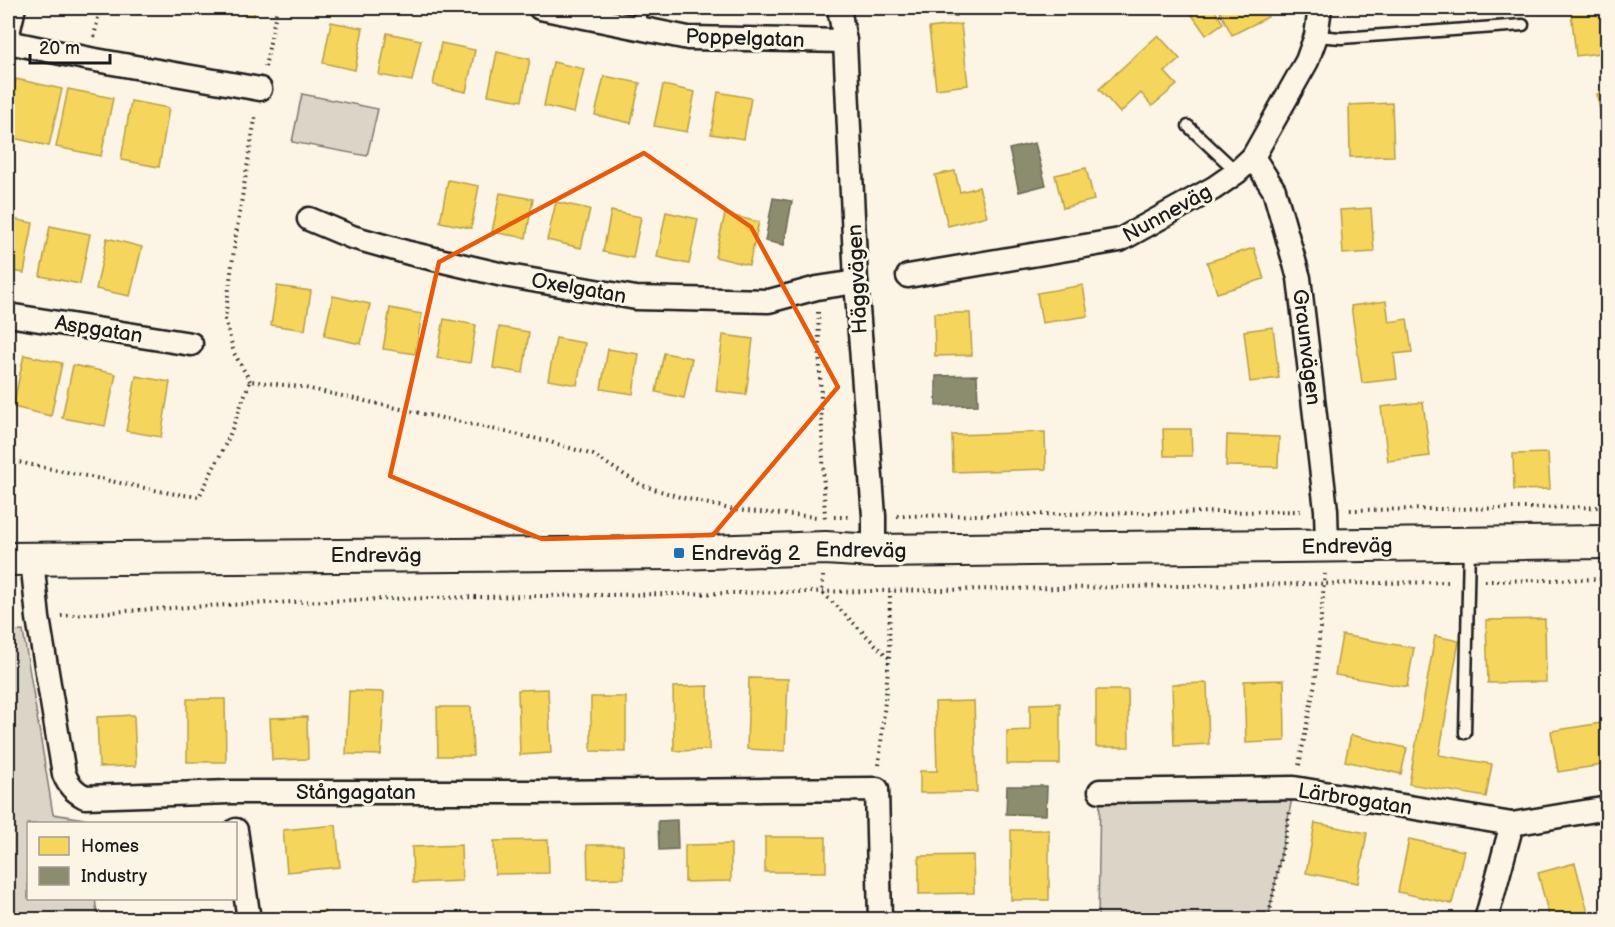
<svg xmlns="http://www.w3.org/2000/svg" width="1615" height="927" viewBox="0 0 1615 927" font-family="'Balsamiq Sans',sans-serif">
	<rect width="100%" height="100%" fill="#fcf5e5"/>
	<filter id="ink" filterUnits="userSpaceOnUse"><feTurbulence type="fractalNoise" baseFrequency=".0167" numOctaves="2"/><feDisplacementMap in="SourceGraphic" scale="12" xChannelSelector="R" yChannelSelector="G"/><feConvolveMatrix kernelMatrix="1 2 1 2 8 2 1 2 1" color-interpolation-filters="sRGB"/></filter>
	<g filter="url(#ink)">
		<!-- green -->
		<g fill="#dbd5c8" stroke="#7c7872" stroke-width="1.5">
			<path d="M302,94L378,109L367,156L292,142Z"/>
			<path d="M23,631L53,814L84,819V823L28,824V898L95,899L98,919H8V632Z"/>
			<path d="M1294,788L1268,919L1098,920L1100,791Z"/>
		</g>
		<!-- homes -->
		<g fill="#f6d55c" stroke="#b59e49" stroke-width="1.5">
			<path d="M205,8H255L254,16Z"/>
			<path d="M1187,8H1213L1223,23L1206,35Z"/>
			<path d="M1218,8H1263L1268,17L1232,35Z"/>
			<path d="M1599,8H1608V52L1576,56L1571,11Z"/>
			<path d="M331,22L363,28L355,70L323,63Z"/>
			<path d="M961,24L968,85L936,89L929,28Z"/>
			<path d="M387,33L421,40L412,81L379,75Z"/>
			<path d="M1158,35L1180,59L1165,72L1177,85L1152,106L1141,93L1120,113L1099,89Z"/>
			<path d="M441,43L475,50L466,92L433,85Z"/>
			<path d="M497,52L530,59L522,101L488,95Z"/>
			<path d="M553,62L584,69L574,113L544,106Z"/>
			<path d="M604,76L640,83L631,123L595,115Z"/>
			<path d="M16,79L62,89L49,146L8,137V120Z"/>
			<path d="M663,85L695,92L687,132L654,126Z"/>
			<path d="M68,89L113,98L101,156L56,147Z"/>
			<path d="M718,92L751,98L744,139L711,134Z"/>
			<path d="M1608,92V127L1603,128L1597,94Z"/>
			<path d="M131,101L169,108L159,167L121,160Z"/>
			<path d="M1392,103L1394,156L1350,157L1349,105Z"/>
			<path d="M1086,168L1094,200L1063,208L1055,175Z"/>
			<path d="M955,171L960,192L979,187L987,216L948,226L935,175Z"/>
			<path d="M448,180L479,186L471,228L440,222Z"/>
			<path d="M500,193L533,199L526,238L492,232Z"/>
			<path d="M556,202L590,209L581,248L547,240Z"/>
			<path d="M1371,208L1374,252L1343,254L1340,210Z"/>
			<path d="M611,211L641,217L633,258L603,252Z"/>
			<path d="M666,212L698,219L689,264L657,257Z"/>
			<path d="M725,214L759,222L749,265L715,257Z"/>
			<path d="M8,218L33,223L24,273L8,270Z"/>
			<path d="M50,226L90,234L80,284L40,276Z"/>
			<path d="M107,238L142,247L130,296L96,289Z"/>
			<path d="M1254,248L1264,279L1217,293L1207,262Z"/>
			<path d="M1083,285L1088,316L1042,323L1037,293Z"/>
			<path d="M277,286L311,291L305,330L271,325Z"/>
			<path d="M333,296L370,304L361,344L324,336Z"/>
			<path d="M1386,301L1389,322L1407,319L1412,352L1394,354L1397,379L1362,383L1351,306Z"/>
			<path d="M390,308L422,314L415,354L383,349Z"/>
			<path d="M934,313H970L972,355L935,356Z"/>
			<path d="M444,319L476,325L470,363L437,358Z"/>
			<path d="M499,327L529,332L523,373L493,368Z"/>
			<path d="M1273,327L1279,378L1250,382L1244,331Z"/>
			<path d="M723,335L753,339L746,395L716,391Z"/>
			<path d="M556,338L585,343L577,385L548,380Z"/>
			<path d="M608,349L639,354L633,394L601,389Z"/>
			<path d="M664,353L692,358L684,398L656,392Z"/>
			<path d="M24,355L62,363L51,416L13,407Z"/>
			<path d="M73,365L116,374L105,426L62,418Z"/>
			<path d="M136,376L170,382L161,437L126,431Z"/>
			<path d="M1423,402L1430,456L1388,461L1381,407Z"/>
			<path d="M1163,429H1191L1192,456H1164Z"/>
			<path d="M1045,432L1046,469L953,472L952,435Z"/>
			<path d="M1227,435L1279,437L1278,467L1226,466Z"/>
			<path d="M1548,453L1550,489L1514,490L1513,454Z"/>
			<path d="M1545,619L1546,682L1488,683L1486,620Z"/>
			<path d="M1342,635L1414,648L1407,687L1335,675Z"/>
			<path d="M1435,636L1459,641L1439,755L1492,764L1486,797L1409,784Z"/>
			<path d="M749,678L788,679L785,751L747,749Z"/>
			<path d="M1284,680L1285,741L1246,743L1244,681Z"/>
			<path d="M1207,683L1209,744L1174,746L1172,684Z"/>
			<path d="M708,686L709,750L674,751L673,687Z"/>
			<path d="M548,689L551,753L520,755L518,690Z"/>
			<path d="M1096,690H1128L1129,747H1096Z"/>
			<path d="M349,691L384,692L381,755L346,754Z"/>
			<path d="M591,697H626V752L591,751Z"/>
			<path d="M187,699H225L226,762H187Z"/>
			<path d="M974,701L977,792L920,793V771H937L935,702Z"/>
			<path d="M1060,703V764H1007V731L1030,730V704Z"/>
			<path d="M437,707H471L473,756H438Z"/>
			<path d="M134,715L136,766L99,767L97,717Z"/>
			<path d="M307,717L308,759L272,760L270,718Z"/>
			<path d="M1608,722V764L1558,772L1551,731Z"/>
			<path d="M1351,735L1407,748L1401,774L1345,761Z"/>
			<path d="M1315,823L1367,833L1358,883L1306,873Z"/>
			<path d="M336,825L340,867L287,872L283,830Z"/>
			<rect x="1011" y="830" width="38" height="70"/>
			<path d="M1608,832V871H1607L1602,833Z"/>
			<rect x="765" y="837" width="61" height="35"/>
			<path d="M1409,839L1464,851L1452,904L1398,892Z"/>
			<path d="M548,840L549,873L495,874L494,841Z"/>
			<path d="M731,844V881L685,882V845Z"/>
			<path d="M461,845L462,881L413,883L412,847Z"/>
			<path d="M587,845H623L624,878L588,879Z"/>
			<path d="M973,855L974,893L919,894V856Z"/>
			<path d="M1575,863L1590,920H1550L1538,873Z"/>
			<path d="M324,911L326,920H301L300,915Z"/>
			<rect x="778" y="917" width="51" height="3"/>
		</g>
		<!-- industry -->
		<g fill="#8c8c6e" stroke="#6a6a55" stroke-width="1.5">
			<rect x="928" y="8" width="29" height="8"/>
			<path d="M1035,143L1046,185L1019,192L1009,149Z"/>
			<path d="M773,198L792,201L784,245L765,241Z"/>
			<path d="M977,375L978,405L936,406V376Z"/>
			<path d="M1007,786H1047L1046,815L1006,814Z"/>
			<path d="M677,820L678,849L659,850L658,821Z"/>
		</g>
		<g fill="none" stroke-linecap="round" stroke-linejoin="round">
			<!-- service casing -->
			<g stroke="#1c1c1c" stroke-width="15">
				<g id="service">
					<path d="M640,8V28"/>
					<path d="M1316,36L1341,38L1523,25"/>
					<path d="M12,43L20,8"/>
					<path d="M1188,126L1237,172"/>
					<path d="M1465,733L1469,545"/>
				</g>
			</g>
			<!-- minor casing -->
			<g stroke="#1c1c1c" stroke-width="27">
				<g id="minor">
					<path d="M540,8L688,38L845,41"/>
					<path d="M839,8L845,41L856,282L874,516V551"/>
					<path d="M8,42L90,59L260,89"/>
					<path d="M1253,157L1274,190L1299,278L1326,510L1327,546"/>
					<path d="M309,219L352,237L409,253L503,275L636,298L769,301L817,288L856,282"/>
					<path d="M908,276L1120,240L1214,188L1237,172L1253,157L1307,61L1316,36L1320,8"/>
					<path d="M8,315L191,344"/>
					<path d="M32,559L38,618L64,774C69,786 74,791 85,797L230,792H536L877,789L880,920"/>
					<path d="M1100,791L1294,788L1512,824L1608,808"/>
					<path d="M236,830L249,920"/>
					<path d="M1486,920L1512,824"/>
				</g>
			</g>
			<!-- secondary casing -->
			<g stroke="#1c1c1c" stroke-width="36">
				<path id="secondary" d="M8,559L679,553L825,548L874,551L1608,542"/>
			</g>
			<!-- path -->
			<g stroke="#1c1c1c" stroke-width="4" stroke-dasharray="1.5 4.5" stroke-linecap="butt">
				<path d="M94,37L100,8"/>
				<path d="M265,67L277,8"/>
				<path d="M818,312L825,521"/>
				<path d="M250,381L234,353L225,319L236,234L256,113"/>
				<path d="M8,460L169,493L199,497L229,437L250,381L301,387L547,441L593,455L641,485L680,497L734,510L818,517"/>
				<path d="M1350,510L1608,507"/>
				<path d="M897,516L1304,511"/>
				<path d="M834,517H851"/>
				<path d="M823,576L822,592L889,658"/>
				<path d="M1485,581L1608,579"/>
				<path d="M61,616C284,597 508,597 731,593C971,590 1211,585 1451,582"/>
				<path d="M879,765L889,658L890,591"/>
				<path d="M1299,765L1315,683L1325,574"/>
				<path d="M1268,920L1290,811"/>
			</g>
			<!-- service -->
			<use href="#service" stroke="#fcf5e5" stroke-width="10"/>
			<!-- minor -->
			<use href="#minor" stroke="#fcf5e5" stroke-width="22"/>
			<!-- secondary -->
			<use href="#secondary" stroke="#fcf5e5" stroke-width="32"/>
		</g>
	</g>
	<!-- marked area -->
	<path fill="none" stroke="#e8590c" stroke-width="4.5" stroke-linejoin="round" d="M644,153L751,227L838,387L713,535L542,539L390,476L439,262Z"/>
	<!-- markers -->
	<rect fill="#1f6fb2" stroke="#fcf5e5" stroke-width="2" x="673" y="547" width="12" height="12" rx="3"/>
	<g text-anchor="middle" stroke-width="6" stroke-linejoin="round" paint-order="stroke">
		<!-- street labels -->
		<g font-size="21" fill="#1c1c1c" stroke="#fcf5e5">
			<text transform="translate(745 38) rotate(2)" y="7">Poppelgatan</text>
			<text transform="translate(1167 213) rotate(-29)" y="7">Nunneväg</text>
			<text transform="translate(857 279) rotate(-93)" y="7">Häggvägen</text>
			<text transform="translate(579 288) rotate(10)" y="7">Oxelgatan</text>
			<text transform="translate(99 329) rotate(9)" y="7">Aspgatan</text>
			<text transform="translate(1307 347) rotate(83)" y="7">Graunvägen</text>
			<text transform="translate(1347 546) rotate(-1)" y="7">Endreväg</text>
			<text transform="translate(861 550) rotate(1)" y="7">Endreväg</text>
			<text x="376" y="562">Endreväg</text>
			<text x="356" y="799">Stångagatan</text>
			<text transform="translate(1355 799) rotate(9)" y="7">Lärbrogatan</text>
		</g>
		<!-- poi labels -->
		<g font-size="21" fill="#1c1c1c" stroke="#fcf5e5" text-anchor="start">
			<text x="691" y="560">Endreväg 2</text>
		</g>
	</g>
	<!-- margin -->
	<rect width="1615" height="927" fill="none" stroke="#fcf5e5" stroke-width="30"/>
	<rect x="15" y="15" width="1585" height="897" fill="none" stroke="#1c1c1c" stroke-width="2" filter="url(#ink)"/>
	<!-- legend -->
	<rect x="27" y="822" width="210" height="78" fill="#fcf5e5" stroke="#a29e95" stroke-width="1.5"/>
	<rect x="39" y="837" width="30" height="18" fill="#f6d55c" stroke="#a29e95" stroke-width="1.5"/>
	<text x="81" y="852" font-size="18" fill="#1c1c1c">Homes</text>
	<rect x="39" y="867" width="30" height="18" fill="#8c8c6e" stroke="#a29e95" stroke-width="1.5"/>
	<text x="81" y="882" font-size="18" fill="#1c1c1c">Industry</text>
	<!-- scale -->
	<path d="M30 54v9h80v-9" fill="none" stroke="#1c1c1c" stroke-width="3"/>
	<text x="39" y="54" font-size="18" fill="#1c1c1c" stroke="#fcf5e5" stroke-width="4.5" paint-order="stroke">20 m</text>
</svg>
